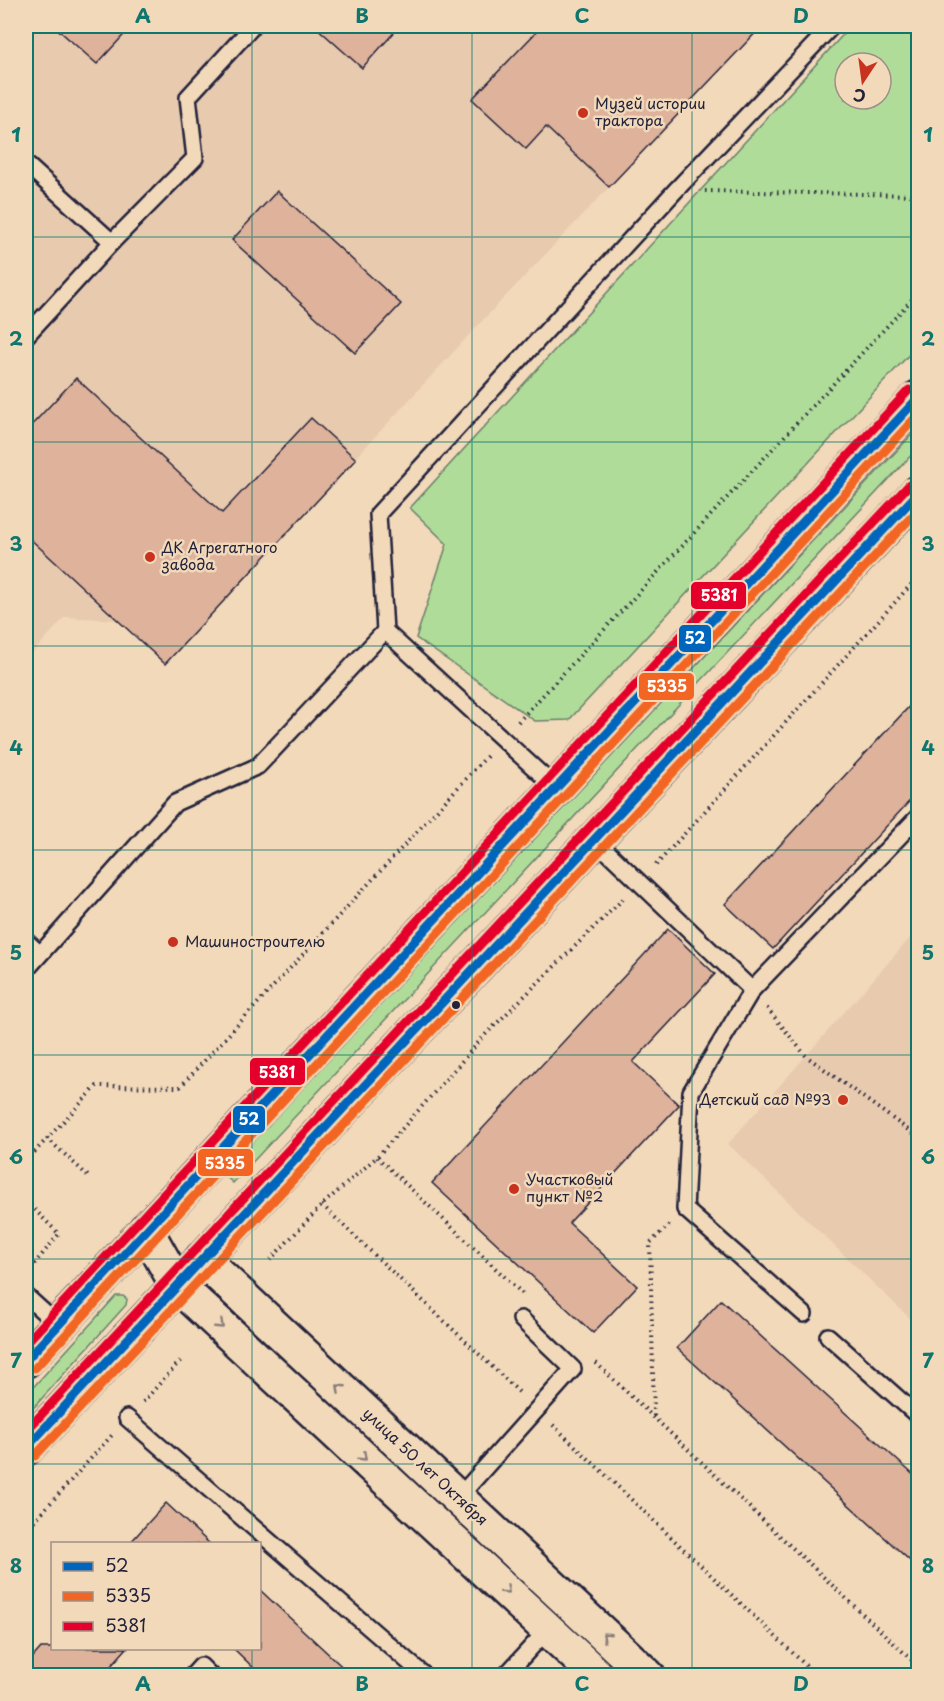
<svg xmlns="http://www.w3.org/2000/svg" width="944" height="1701" viewBox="0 0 944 1701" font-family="'Playpen Sans',sans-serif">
	<rect width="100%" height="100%" fill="#f2d9ba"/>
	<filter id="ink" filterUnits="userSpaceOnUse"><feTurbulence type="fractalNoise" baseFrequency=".0167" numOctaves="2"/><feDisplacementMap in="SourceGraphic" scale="12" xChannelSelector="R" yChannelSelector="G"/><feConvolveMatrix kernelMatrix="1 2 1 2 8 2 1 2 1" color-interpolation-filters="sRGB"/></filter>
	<g filter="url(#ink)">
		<!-- built -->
		<g fill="#e8caaf">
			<path d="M26,26H762L482,321L165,664L117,620L65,617L26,660Z"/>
			<path d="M918,929V1326L728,1144Z"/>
		</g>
		<!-- green -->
		<g fill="#b0dc99" stroke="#697f6a" stroke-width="1.5" fill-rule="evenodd">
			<path d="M851,26H918V345L569,720L535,721L416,638L447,544L410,508ZM845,63H881V99H845Z"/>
			<path d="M918,428V448L233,1183L222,1173Z"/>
			<path d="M116,1296H123L127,1299L126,1305L26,1416V1395Z"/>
		</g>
		<!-- building -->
		<g fill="#deb29b" stroke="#22223b" stroke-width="1.5">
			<path d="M54,26H132L97,64Z"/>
			<path d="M315,26H400L362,68Z"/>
			<path d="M542,26H762L609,187L546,127L526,149L472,99Z"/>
			<path d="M277,191L401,304L355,353L232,240Z"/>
			<path d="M76,378L222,513L311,418L356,459L165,664L26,535V431Z"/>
			<path d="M918,697V792L773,949L725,904Z"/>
			<path d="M668,929L715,974L633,1062L679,1105L569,1223L637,1286L593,1333L432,1183Z"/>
			<path d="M721,1300L918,1479V1568L677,1348Z"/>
			<path d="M166,1503L210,1544H129Z"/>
			<path d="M260,1590L352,1676H262L233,1648H260Z"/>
			<path d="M41,1648H127L102,1676H26V1665Z"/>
		</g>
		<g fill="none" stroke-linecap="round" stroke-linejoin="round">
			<!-- service casing -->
			<g stroke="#22223b" stroke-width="20">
				<g id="service">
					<path d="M26,164L112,242"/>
					<path d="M26,336L112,242L195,158L188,97L253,26"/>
					<path d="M385,631L378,514L675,191L832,26"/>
					<path d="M595,840L752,990"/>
					<path d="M26,941L40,954"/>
					<path d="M26,970L175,803L258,766L385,631L556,788"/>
					<path d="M26,1296L58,1325"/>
					<path d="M804,1314L685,1209L691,1092L752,990L918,817"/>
					<path d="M828,1336L918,1416"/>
					<path d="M127,1418L425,1676"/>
					<path d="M458,1498L573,1369L521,1319"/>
					<path d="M192,1676L201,1666L211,1676"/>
					<path d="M505,1676L548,1629"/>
				</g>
			</g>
			<!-- tertiary casing -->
			<g stroke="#22223b" stroke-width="38">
				<g id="tertiary">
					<path d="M202,1259L648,1676"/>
					<path d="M177,1285L598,1676"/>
				</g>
			</g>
			<!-- primary casing -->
			<g stroke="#22223b" stroke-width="38">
				<g id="primary">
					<path d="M146,1230L177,1285"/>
					<path d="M26,1360L918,398"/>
					<path d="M26,1448L918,493"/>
				</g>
			</g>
			<!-- path -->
			<g stroke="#22223b" stroke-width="4" stroke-dasharray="1.5 4.5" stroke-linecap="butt">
				<path d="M705,191L918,195"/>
				<path d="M518,722L918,293"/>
				<path d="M656,865L918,577"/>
				<path d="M767,1008L806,1056L918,1137"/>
				<path d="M47,1138L88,1176"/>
				<path d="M377,1157L525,1296"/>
				<path d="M26,1161L97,1086L180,1087L488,755"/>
				<path d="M26,1201L59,1234L26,1274"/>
				<path d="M322,1205L521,1394"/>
				<path d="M270,1260L322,1205L377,1157L486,1034L623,899"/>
				<path d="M596,1363L918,1666"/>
				<path d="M143,1402L181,1360"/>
				<path d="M654,1416L650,1243L669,1225"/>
				<path d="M553,1425L817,1676"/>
				<path d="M26,1530L113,1434"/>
			</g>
			<!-- service -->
			<use href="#service" stroke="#f2d9ba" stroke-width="15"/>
			<!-- tertiary -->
			<use href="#tertiary" stroke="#f2d9ba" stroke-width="33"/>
			<!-- primary -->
			<use href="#primary" stroke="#f2d9ba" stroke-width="33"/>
			<!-- bus-1 casing -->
			<g stroke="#f2d9ba" stroke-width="14">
				<g id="bus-1">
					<path d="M26,1360L918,398"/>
					<path d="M26,1448L918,493"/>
				</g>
			</g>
			<!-- bus-2 casing -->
			<g stroke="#f2d9ba" stroke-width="14">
				<g id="bus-2">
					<path d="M35,1368L918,415"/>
					<path d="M35,1456L918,510"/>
				</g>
			</g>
			<!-- bus-3 casing -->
			<g stroke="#f2d9ba" stroke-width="14">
				<g id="bus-3">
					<path d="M26,1343L909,390"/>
					<path d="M26,1431L909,485"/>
				</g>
			</g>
			<!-- bus-1 -->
			<use href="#bus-1" stroke="#0065bd" stroke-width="9"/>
			<!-- bus-2 -->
			<use href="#bus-2" stroke="#f26522" stroke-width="9"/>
			<!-- bus-3 -->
			<use href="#bus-3" stroke="#e4002b" stroke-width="9"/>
		</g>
		<!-- one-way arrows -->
		<defs><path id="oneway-chevron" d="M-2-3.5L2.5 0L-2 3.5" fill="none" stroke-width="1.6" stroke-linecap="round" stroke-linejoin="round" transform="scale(1.5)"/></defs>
		<g stroke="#8a7e7a">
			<use href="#oneway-chevron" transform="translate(220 1325) rotate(43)"/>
			<use href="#oneway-chevron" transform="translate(340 1388) rotate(-137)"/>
			<use href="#oneway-chevron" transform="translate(363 1457) rotate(43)"/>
			<use href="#oneway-chevron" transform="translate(506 1590) rotate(43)"/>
			<use href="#oneway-chevron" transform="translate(606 1636) rotate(-137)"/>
		</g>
	</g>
	<!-- grid -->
	<path fill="none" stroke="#0f766e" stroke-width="1.5" stroke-opacity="0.55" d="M252,26V1544M472,26V1676M692,26V1676M26,237H918M26,442H918M26,646H918M26,850H918M26,1055H918M26,1259H918M26,1464H918M252,1648V1676"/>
	<!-- markers -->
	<g fill="#c8321e" stroke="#f2d9ba" stroke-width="2">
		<circle cx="583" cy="113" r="6"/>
		<circle cx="150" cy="557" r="6"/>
		<circle cx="173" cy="942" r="6"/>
		<circle cx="843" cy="1100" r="6"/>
		<circle cx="514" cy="1189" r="6"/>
	</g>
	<circle fill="#22223b" stroke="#f2d9ba" stroke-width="2" cx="456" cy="1005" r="5"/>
	<g text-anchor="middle" stroke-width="5" stroke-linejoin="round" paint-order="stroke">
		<!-- poi labels -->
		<g font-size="15" fill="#22223b" stroke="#f2d9ba" text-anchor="start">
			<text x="595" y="109">Музей истории<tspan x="595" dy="17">трактора</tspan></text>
			<text x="162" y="553">ДК Агрегатного<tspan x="162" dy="17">завода</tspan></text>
			<text x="185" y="947">Машиностроителю</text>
			<text x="831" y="1105" text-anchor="end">Детский сад №93</text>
			<text x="526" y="1185">Участковый<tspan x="526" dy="17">пункт №2</tspan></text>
		</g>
		<!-- street labels -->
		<g font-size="15" fill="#22223b" stroke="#f2d9ba">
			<text transform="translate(425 1467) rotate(43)" y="5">улица 50 лет Октября</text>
		</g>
	</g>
	<g stroke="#f2d9ba" stroke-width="2">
		<rect x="690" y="581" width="57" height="29" rx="6" fill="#e4002b"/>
		<rect x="678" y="624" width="34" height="29" rx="6" fill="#0065bd"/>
		<rect x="638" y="672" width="57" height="29" rx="6" fill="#f26522"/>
		<rect x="249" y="1057" width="57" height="29" rx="6" fill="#e4002b"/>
		<rect x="232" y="1105" width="34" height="29" rx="6" fill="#0065bd"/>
		<rect x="197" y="1148" width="57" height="29" rx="6" fill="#f26522"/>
	</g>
	<g font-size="16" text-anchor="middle" font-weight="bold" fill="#fff">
		<text x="719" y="601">5381</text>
		<text x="695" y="644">52</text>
		<text x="667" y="692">5335</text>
		<text x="277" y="1078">5381</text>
		<text x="249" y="1125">52</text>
		<text x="225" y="1169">5335</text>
	</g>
	<!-- margin -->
	<rect width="944" height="1701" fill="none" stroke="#f2d9ba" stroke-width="66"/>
	<!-- legend -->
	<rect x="51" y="1542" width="210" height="108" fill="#f2d9ba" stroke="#9f9087" stroke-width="1.5"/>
	<rect x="63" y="1562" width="30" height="9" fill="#0065bd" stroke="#9f9087" stroke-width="1.5"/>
	<text x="105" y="1572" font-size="18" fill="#22223b">52</text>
	<rect x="63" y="1592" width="30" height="9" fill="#f26522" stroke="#9f9087" stroke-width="1.5"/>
	<text x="105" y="1602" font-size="18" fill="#22223b">5335</text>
	<rect x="63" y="1622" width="30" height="9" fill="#e4002b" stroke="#9f9087" stroke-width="1.5"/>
	<text x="105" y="1632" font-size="18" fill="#22223b">5381</text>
	<!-- north arrow -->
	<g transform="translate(863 81) rotate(193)"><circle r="28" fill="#f2d9ba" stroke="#9f9087" stroke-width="1.5"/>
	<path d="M0-4.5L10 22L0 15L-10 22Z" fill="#c8321e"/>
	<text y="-9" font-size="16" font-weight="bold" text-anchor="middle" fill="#22223b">С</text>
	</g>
	<rect x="33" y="33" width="878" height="1635" fill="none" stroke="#0f766e" stroke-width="2"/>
	<g font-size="20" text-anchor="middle" font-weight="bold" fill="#0f766e">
		<text x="143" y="23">A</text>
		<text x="362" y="23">B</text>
		<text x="582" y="23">C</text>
		<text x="801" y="23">D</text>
		<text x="16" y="142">1</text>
		<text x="928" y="142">1</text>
		<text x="16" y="346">2</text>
		<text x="928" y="346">2</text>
		<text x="16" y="551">3</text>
		<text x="928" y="551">3</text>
		<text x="16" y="755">4</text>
		<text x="928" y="755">4</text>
		<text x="16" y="960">5</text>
		<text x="928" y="960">5</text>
		<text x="16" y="1164">6</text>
		<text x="928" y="1164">6</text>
		<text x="16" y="1368">7</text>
		<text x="928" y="1368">7</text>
		<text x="16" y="1573">8</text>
		<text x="928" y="1573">8</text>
		<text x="143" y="1691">A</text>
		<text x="362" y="1691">B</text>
		<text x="582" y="1691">C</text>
		<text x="801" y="1691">D</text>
	</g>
</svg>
